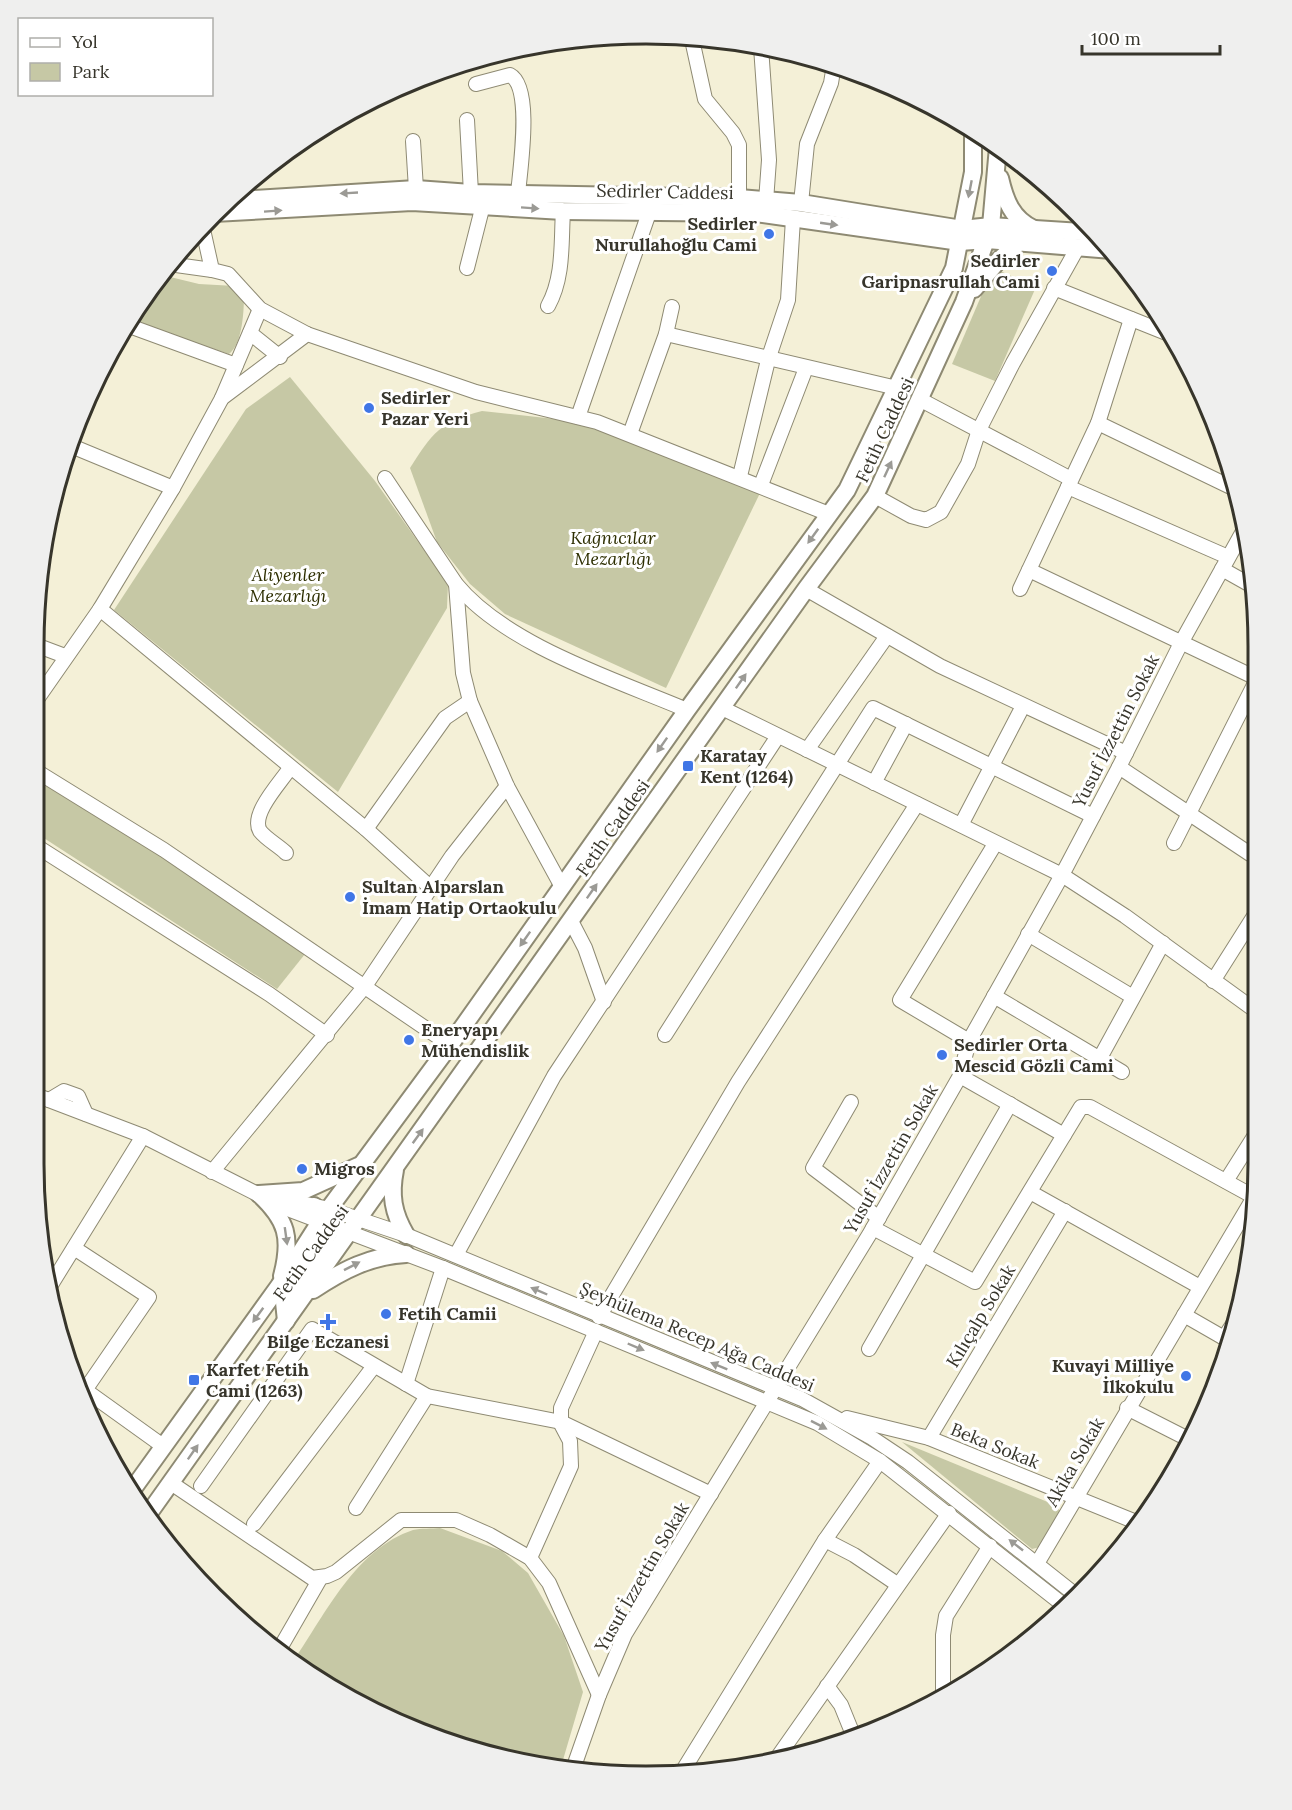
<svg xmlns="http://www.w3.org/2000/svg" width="1292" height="1810" viewBox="0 0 1292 1810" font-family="Lora,serif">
	<rect width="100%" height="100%" fill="#f4f0d7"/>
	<!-- green -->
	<g fill="#c6c8a5">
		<path d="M998,270L1036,287L995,381L952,364L988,280Z"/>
		<path d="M162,275L199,284L235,286L244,293C244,310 243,343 229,354L134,322L131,318Z"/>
		<path d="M290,377L375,481L448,584L447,608L338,792L114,610L246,409Z"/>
		<path d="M482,411L564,420L606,432L761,491L666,688L505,614L470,584L437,542L410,468C432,433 440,422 482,411Z"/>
		<path d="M33,778L154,850L305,954L277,989L33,831Z"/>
		<path d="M902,1442L1055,1505L1060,1511L1040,1547L1032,1549Z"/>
		<path d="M440,1528L502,1551L528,1573L564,1636L583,1692L560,1770L487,1756L375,1714L294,1660C326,1613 356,1549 413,1530C421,1528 432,1529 440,1528Z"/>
	</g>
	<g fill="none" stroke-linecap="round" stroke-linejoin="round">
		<!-- minor casing -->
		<g stroke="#8e8a73" stroke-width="16">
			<g id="minor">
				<path d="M691,35L705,99L733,133L739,145V198"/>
				<path d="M761,47L769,160L766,201"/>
				<path d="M476,84L510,75C533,87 520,169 518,194"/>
				<path d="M467,120L471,193"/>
				<path d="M413,141L416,189"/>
				<path d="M801,203L807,144L831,83L834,65"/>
				<path d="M202,225L212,270L228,274L260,309L307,334L476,392L597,422L829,514"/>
				<path d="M169,264L212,270"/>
				<path d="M467,268L483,205"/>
				<path d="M1054,288L1169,334"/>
				<path d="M548,306C564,277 561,243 563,211"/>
				<path d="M128,321L132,327L236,365"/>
				<path d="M250,333L280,357"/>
				<path d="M666,334L897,388"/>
				<path d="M222,398L260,309"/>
				<path d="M921,400L1071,479"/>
				<path d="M578,417L650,210V203"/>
				<path d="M1098,423L1239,491"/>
				<path d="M630,434L666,334L672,307"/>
				<path d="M69,445L173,488"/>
				<path d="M740,476L768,360L788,300L793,219"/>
				<path d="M385,478L456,584C506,645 614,679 687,710"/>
				<path d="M761,485L806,368"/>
				<path d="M1068,487L1228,557"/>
				<path d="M875,496L911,516L926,520L941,512L968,464L979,430L1013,363L1078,247"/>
				<path d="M1222,569L1254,587"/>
				<path d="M1029,570L1254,677"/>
				<path d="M456,584L463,673L470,701L507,786L562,887"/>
				<path d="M806,589L940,666L1126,753"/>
				<path d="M1020,589L1098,423L1131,319"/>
				<path d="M100,609L366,829L431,888"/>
				<path d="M33,644L65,656"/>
				<path d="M33,705L100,609L173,488L222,398L307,334"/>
				<path d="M722,708L1062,875L1125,916L1256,1011"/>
				<path d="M807,750L887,636"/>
				<path d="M1119,767L1250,854"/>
				<path d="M33,769L164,850L450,1045"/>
				<path d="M874,783L906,724"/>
				<path d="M961,825L1023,706"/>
				<path d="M366,829L445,718L470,701"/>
				<path d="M1174,843L1254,685"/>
				<path d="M33,844L269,994L327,1035"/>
				<path d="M286,853C279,846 266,839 260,831C250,814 281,782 290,768"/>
				<path d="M571,921L585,948L604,1002"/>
				<path d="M1028,934L1133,997"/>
				<path d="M1213,981L1256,913"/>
				<path d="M994,996L1122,1072"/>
				<path d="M665,1035L873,708L1093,816"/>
				<path d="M969,1041L900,1000L995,844"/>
				<path d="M1100,1058L1163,943"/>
				<path d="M960,1076L1064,1135"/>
				<path d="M33,1094L143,1136L285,1208L443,1268L817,1423L880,1461L1066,1607"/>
				<path d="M49,1100L64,1091L78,1096L86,1114"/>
				<path d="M851,1102L813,1168L879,1218"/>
				<path d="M212,1172L365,986L452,856L507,786"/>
				<path d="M1226,1181L1257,1132"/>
				<path d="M1030,1192L1200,1287"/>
				<path d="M279,1198L329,1209L406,1235L802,1399L872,1438L908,1462L1077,1596"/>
				<path d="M873,1228L975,1282L1081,1107H1090L1258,1199"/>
				<path d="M74,1248L149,1297L81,1396"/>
				<path d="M456,1255L554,1076L778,736"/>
				<path d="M49,1288L143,1136"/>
				<path d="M1184,1315L1231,1342"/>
				<path d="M599,1317L738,1082L917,804"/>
				<path d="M1224,1338L1240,1313"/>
				<path d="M869,1349L1010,1104"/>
				<path d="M406,1384L443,1268"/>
				<path d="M85,1390L163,1446"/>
				<path d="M1127,1408L1192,1441"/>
				<path d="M847,1418L929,1438L1141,1524"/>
				<path d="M929,1438L1065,1211"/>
				<path d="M171,1483L312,1578L327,1576L336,1572L401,1520H456L490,1535L530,1558L549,1583L599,1695"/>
				<path d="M201,1486L312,1329L427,1396L561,1422L711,1494"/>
				<path d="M356,1508L427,1396"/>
				<path d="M254,1524L374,1366"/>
				<path d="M825,1540L854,1555L897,1584"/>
				<path d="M530,1558L571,1466L570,1441L561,1424V1408L596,1331"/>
				<path d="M1038,1562L1254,1197"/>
				<path d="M279,1650L321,1577"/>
				<path d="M827,1686L841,1705L854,1737"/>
				<path d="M943,1699V1635L946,1616L990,1546"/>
				<path d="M777,1758L949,1513"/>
				<path d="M572,1772L599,1695L625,1634L869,1235L960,1076L969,1041L1062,875L1119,767L1181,643L1246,526"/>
				<path d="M682,1772L825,1540L880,1461"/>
			</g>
		</g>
		<!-- major casing -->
		<g stroke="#8e8a73" stroke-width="20">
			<g id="major">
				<path d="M1000,178C1005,200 1012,219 1034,229"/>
				<path d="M222,205L237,200L416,189L471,193L739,198L801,203L962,229L991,226L1097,233"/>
				<path d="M214,213L412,202L563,211L755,213L960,242L987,240L1112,250"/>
				<path d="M974,289L997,262L1019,242"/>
				<path d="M395,1170C390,1195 393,1213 406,1235"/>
				<path d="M259,1194L303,1191L358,1166"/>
				<path d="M259,1194C287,1220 292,1238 282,1276"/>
				<path d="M313,1290C343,1270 370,1256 406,1254"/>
				<path d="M286,1321L284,1302L333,1227L331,1220L314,1206"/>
				<path d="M130,1493L279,1286L325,1214L450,1045L687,710L847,490L954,268L973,172V131"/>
				<path d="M147,1516L806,589L875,496L964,302L991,226L998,147"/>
			</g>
		</g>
		<!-- minor -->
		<use href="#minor" stroke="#fff" stroke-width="14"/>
		<!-- major -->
		<use href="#major" stroke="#fff" stroke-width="16"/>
	</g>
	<!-- one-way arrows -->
	<defs><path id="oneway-solid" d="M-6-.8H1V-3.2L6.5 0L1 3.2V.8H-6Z" transform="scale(1.5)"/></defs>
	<g fill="#9b9a95">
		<use href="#oneway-solid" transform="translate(970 189) rotate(101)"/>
		<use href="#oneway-solid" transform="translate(349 193) rotate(177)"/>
		<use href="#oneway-solid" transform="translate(530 208) rotate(4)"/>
		<use href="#oneway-solid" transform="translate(273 211) rotate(-4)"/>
		<use href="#oneway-solid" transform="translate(829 224) rotate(8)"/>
		<use href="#oneway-solid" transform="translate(888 469) rotate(-65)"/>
		<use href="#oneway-solid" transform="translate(813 536) rotate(126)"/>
		<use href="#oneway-solid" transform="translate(741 681) rotate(-55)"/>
		<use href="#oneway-solid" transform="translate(662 745) rotate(125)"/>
		<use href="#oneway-solid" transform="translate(592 891) rotate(-55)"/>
		<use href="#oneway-solid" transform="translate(525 939) rotate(125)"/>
		<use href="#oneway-solid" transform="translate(418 1136) rotate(-54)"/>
		<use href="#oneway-solid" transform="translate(286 1236) rotate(82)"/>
		<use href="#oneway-solid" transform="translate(352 1266) rotate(-27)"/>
		<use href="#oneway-solid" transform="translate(539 1291) rotate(-157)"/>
		<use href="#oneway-solid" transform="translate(258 1315) rotate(126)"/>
		<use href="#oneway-solid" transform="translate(636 1347) rotate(23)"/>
		<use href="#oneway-solid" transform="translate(719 1366) rotate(-158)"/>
		<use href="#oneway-solid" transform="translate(819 1425) rotate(27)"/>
		<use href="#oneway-solid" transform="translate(193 1452) rotate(-55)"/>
		<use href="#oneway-solid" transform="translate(1016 1545) rotate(-142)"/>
	</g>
	<!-- markers -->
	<g fill="#4076e6" stroke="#fff" stroke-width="2">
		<circle cx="769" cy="234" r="6"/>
		<circle cx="1052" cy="271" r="6"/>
		<circle cx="369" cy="408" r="6"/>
		<rect x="682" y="760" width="12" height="12" rx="3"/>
		<circle cx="350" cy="897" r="6"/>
		<circle cx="409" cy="1040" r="6"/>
		<circle cx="942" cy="1055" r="6"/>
		<circle cx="302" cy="1169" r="6"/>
		<circle cx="386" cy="1314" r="6"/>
		<path d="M325 1313h6v6h6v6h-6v6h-6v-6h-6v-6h6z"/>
		<circle cx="1186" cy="1376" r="6"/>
		<rect x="188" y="1374" width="12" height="12" rx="3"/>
	</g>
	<g text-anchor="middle" stroke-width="6" stroke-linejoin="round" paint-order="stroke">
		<!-- street labels -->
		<g font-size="18" fill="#37352b" stroke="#fff">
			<text transform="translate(665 192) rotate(1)" y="6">Sedirler Caddesi</text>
			<text transform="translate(885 430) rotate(-65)" y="6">Fetih Caddesi</text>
			<text transform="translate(1116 731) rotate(-63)" y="6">Yusuf İzzettin Sokak</text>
			<text transform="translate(613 828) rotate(-55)" y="6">Fetih Caddesi</text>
			<text transform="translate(891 1159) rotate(-60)" y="6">Yusuf İzzettin Sokak</text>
			<text transform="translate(311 1253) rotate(-54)" y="6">Fetih Caddesi</text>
			<text transform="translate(981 1316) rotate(-59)" y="6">Kılıçalp Sokak</text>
			<text transform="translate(697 1337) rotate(23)" y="6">Şeyhülema Recep Ağa Caddesi</text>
			<text transform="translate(995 1446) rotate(22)" y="6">Beka Sokak</text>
			<text transform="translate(1075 1462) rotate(-60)" y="6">Akika Sokak</text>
			<text transform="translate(642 1577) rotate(-60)" y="6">Yusuf İzzettin Sokak</text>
		</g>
		<!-- poi labels -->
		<g font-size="18" font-weight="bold" fill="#37352b" stroke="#fff" text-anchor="start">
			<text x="757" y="230" text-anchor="end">Sedirler<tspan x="757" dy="21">Nurullahoğlu Cami</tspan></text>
			<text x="1040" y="267" text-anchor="end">Sedirler<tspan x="1040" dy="21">Garipnasrullah Cami</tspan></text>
			<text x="381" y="404">Sedirler<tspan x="381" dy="21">Pazar Yeri</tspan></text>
			<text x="700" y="762">Karatay<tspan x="700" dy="21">Kent (1264)</tspan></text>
			<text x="362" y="893">Sultan Alparslan<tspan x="362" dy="21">İmam Hatip Ortaokulu</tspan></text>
			<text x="421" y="1036">Eneryapı<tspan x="421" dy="21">Mühendislik</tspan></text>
			<text x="954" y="1051">Sedirler Orta<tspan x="954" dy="21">Mescid Gözli Cami</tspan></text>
			<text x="314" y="1175">Migros</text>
			<text x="398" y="1320">Fetih Camii</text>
			<text x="328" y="1348" text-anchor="middle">Bilge Eczanesi</text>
			<text x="1174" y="1372" text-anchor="end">Kuvayi Milliye<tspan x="1174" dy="21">İlkokulu</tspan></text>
			<text x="206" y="1376">Karfet Fetih<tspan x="206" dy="21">Cami (1263)</tspan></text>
		</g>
		<!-- park labels -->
		<g font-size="18" font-style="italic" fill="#2d2e00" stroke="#fff">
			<text x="613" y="544">Kağnıcılar<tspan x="613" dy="21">Mezarlığı</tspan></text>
			<text x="288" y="581">Aliyenler<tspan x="288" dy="21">Mezarlığı</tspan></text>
		</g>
	</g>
	<!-- crop -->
	<path d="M0 0H1292V1810H0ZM646 44H646A602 602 0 0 1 1248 646V1164A602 602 0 0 1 646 1766H646A602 602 0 0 1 44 1164V646A602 602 0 0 1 646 44Z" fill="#efefee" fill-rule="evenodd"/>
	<path fill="none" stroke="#37352b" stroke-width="3" d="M646 44H646A602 602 0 0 1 1248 646V1164A602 602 0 0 1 646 1766H646A602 602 0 0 1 44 1164V646A602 602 0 0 1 646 44Z"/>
	<!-- legend -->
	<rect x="18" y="18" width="195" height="78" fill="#ffffff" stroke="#afaeaa" stroke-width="1.5"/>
	<rect x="30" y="38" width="30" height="9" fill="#ffffff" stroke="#afaeaa" stroke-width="1.5"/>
	<text x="72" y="48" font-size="18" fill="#37352b">Yol</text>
	<rect x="30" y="63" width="30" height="18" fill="#c6c8a5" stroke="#afaeaa" stroke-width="1.5"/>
	<text x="72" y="78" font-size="18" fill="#37352b">Park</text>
	<!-- scale -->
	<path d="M1082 45v9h138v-9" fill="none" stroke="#37352b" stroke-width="3"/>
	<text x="1091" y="45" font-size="18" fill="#37352b" stroke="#ffffff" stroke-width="4.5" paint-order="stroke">100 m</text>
</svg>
